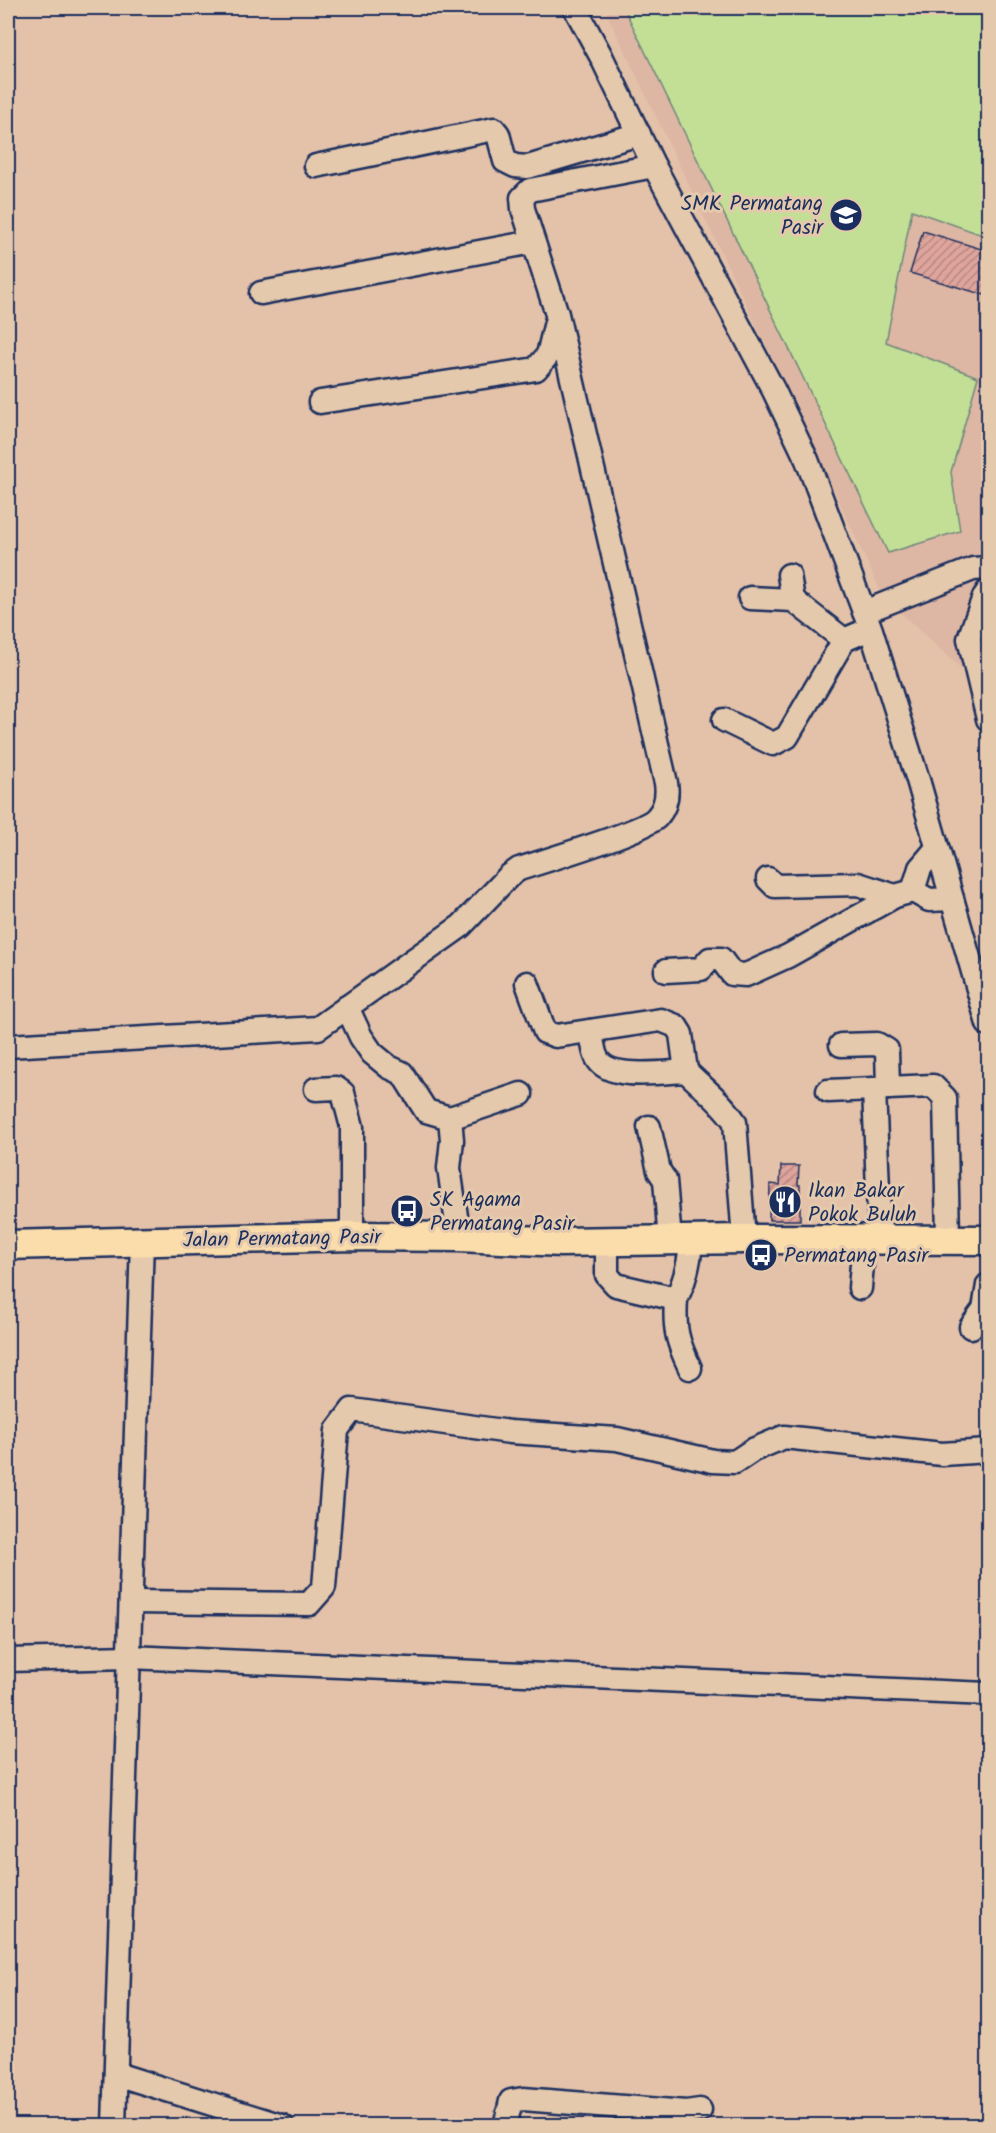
<svg xmlns="http://www.w3.org/2000/svg" width="996" height="2133" viewBox="0 0 996 2133" font-family="Kalam,sans-serif">
	<defs>
		<pattern id="building-hatch" width="6" height="6" patternUnits="userSpaceOnUse" patternTransform="scale(1.5)"><rect width="6" height="6" fill="#dfa59c"/><path d="M-1 1l2-2M0 6l6-6M5 7l2-2" fill="none" stroke="#b48782"/></pattern>
	</defs>
	<rect width="100%" height="100%" fill="#e4c2a9"/>
	<filter id="ink" filterUnits="userSpaceOnUse"><feTurbulence type="fractalNoise" baseFrequency=".0167" numOctaves="2"/><feDisplacementMap in="SourceGraphic" scale="12" xChannelSelector="R" yChannelSelector="G"/><feConvolveMatrix kernelMatrix="1 2 1 2 8 2 1 2 1" color-interpolation-filters="sRGB"/></filter>
	<g filter="url(#ink)">
		<!-- built -->
		<path fill="#deb6a4" d="M604,8H988V764L966,673L883,597L803,423Z"/>
		<!-- green -->
		<path fill="#c3df96" stroke="#6f877a" stroke-width="1.5" d="M624,8H988V237L912,210L886,342L978,377L951,472L960,531L888,553Z"/>
		<!-- building -->
		<g fill="url(#building-hatch)" stroke="#1b2f5e" stroke-width="1.5">
			<path d="M923,231L988,251V296L910,273Z"/>
			<path d="M781,1166H799L798,1185H800V1220H769L770,1184L780,1185Z"/>
		</g>
		<g fill="none" stroke-linecap="round" stroke-linejoin="round">
			<!-- minor casing -->
			<g stroke="#1b2f5e" stroke-width="27">
				<g id="minor">
					<path d="M575,8L601,56L654,166L774,391L807,460L871,630L918,780L988,1024"/>
					<path d="M316,166L494,129L498,134L505,161L515,166L528,167L639,134"/>
					<path d="M261,293L533,242"/>
					<path d="M320,402L536,369L548,355L556,322"/>
					<path d="M789,575L793,600"/>
					<path d="M988,591L984,597L969,639L988,719"/>
					<path d="M750,598L793,600L844,640L858,634"/>
					<path d="M864,612L973,569L988,568"/>
					<path d="M724,720L773,744L787,737L844,640"/>
					<path d="M768,879L775,886L858,884L895,896"/>
					<path d="M913,891L920,868L937,848"/>
					<path d="M666,971L701,969L710,959H721L732,974L746,975L788,956L895,896L913,891L929,900L952,899"/>
					<path d="M527,983L545,1032L556,1036L661,1020L676,1026L681,1034L686,1071"/>
					<path d="M347,1007L361,1037L372,1053L389,1067L402,1073L426,1111L450,1118L452,1140L449,1168L459,1237"/>
					<path d="M590,1031C593,1039 593,1051 597,1058C608,1081 664,1072 686,1071C703,1088 722,1102 735,1122L744,1239"/>
					<path d="M841,1045L877,1044L887,1050L888,1088L933,1086L945,1098L948,1238"/>
					<path d="M8,1046L318,1028L461,926L509,876L519,869C541,862 647,830 657,817C666,807 668,796 666,783L557,314L523,209L522,198L530,190L654,166"/>
					<path d="M316,1089L336,1088L343,1093L352,1127V1236"/>
					<path d="M828,1091L874,1089"/>
					<path d="M450,1118L521,1094"/>
					<path d="M649,1127L659,1171L665,1180L670,1241"/>
					<path d="M880,1240L874,1089L888,1088"/>
					<path d="M607,1242V1275L616,1285L676,1299C674,1329 677,1341 690,1368"/>
					<path d="M860,1288L864,1240"/>
					<path d="M676,1299C686,1279 690,1262 691,1240"/>
					<path d="M971,1327L984,1309L988,1285"/>
					<path d="M131,1602L309,1604L324,1587L337,1430L352,1410L510,1432L617,1439L713,1461L735,1462L753,1450L784,1437L942,1454L988,1451"/>
					<path d="M8,1660L129,1657L988,1694"/>
					<path d="M116,2074L282,2126"/>
					<path d="M114,2126L142,1240"/>
					<path d="M505,2126L511,2101L523,2099L686,2112L700,2110"/>
				</g>
			</g>
			<!-- major casing -->
			<g stroke="#1b2f5e" stroke-width="33">
				<path id="major" d="M8,1245L352,1236L459,1237L561,1242L744,1239L988,1240"/>
			</g>
			<!-- minor -->
			<use href="#minor" stroke="#e5c9ac" stroke-width="22"/>
			<!-- major -->
			<use href="#major" stroke="#fbddab" stroke-width="28"/>
		</g>
	</g>
	<!-- icons -->
	<defs>
		<g id="school-disc" transform="scale(1.725)"><circle r="9.5" fill="#1b2f5e" stroke="#e5c9ac"/><path d="M0-5L7-2L0 1L-7-2ZM-4 1L0 2.5L4 1V4Q0 6-4 4Z" fill="#fff"/></g>
		<g id="restaurant-disc" transform="scale(1.725)"><circle r="9.5" fill="#1b2f5e" stroke="#e5c9ac"/><path d="M-5-6h1v4h1v-4h1v4h1v-4h1v5L-1.5 .5V6h-2V.5L-5-1ZM5-6V6H3V1.5H1.5Q1.5-4 5-6Z" fill="#fff"/></g>
		<g id="bus-disc" transform="scale(1.725)"><circle r="9.5" fill="#1b2f5e" stroke="#e5c9ac"/><path d="M-5-6H5V4H4V6H2V4H-2V6H-4V4H-5ZM-3.5-4V0h7V-4ZM-3.5 1.2v1.5H-2V1.2ZM2 1.2v1.5H3.5V1.2Z" fill="#fff"/></g>
	</defs>
	<g fill-rule="evenodd">
		<use href="#school-disc" x="846" y="215"/>
		<use href="#restaurant-disc" x="785" y="1202"/>
		<use href="#bus-disc" x="407" y="1211"/>
		<use href="#bus-disc" x="761" y="1255"/>
	</g>
	<g text-anchor="middle" stroke-width="6" stroke-linejoin="round" paint-order="stroke">
		<!-- poi labels -->
		<g font-size="21" fill="#1b2f5e" stroke="#e5c9ac" text-anchor="start">
			<text x="823" y="210" text-anchor="end">SMK Permatang<tspan x="823" dy="24">Pasir</tspan></text>
			<text x="808" y="1197">Ikan Bakar<tspan x="808" dy="24">Pokok Buluh</tspan></text>
			<text x="430" y="1206">SK Agama<tspan x="430" dy="24">Permatang Pasir</tspan></text>
			<text x="784" y="1262">Permatang Pasir</text>
		</g>
		<!-- street labels -->
		<g font-size="21" fill="#1b2f5e" stroke="#e5c9ac">
			<text transform="translate(282 1238) rotate(-1)" y="7">Jalan Permatang Pasir</text>
		</g>
	</g>
	<!-- margin -->
	<rect width="996" height="2133" fill="none" stroke="#e5c9ac" stroke-width="30"/>
	<rect x="15" y="15" width="966" height="2103" fill="none" stroke="#1b2f5e" stroke-width="2" filter="url(#ink)"/>
</svg>
